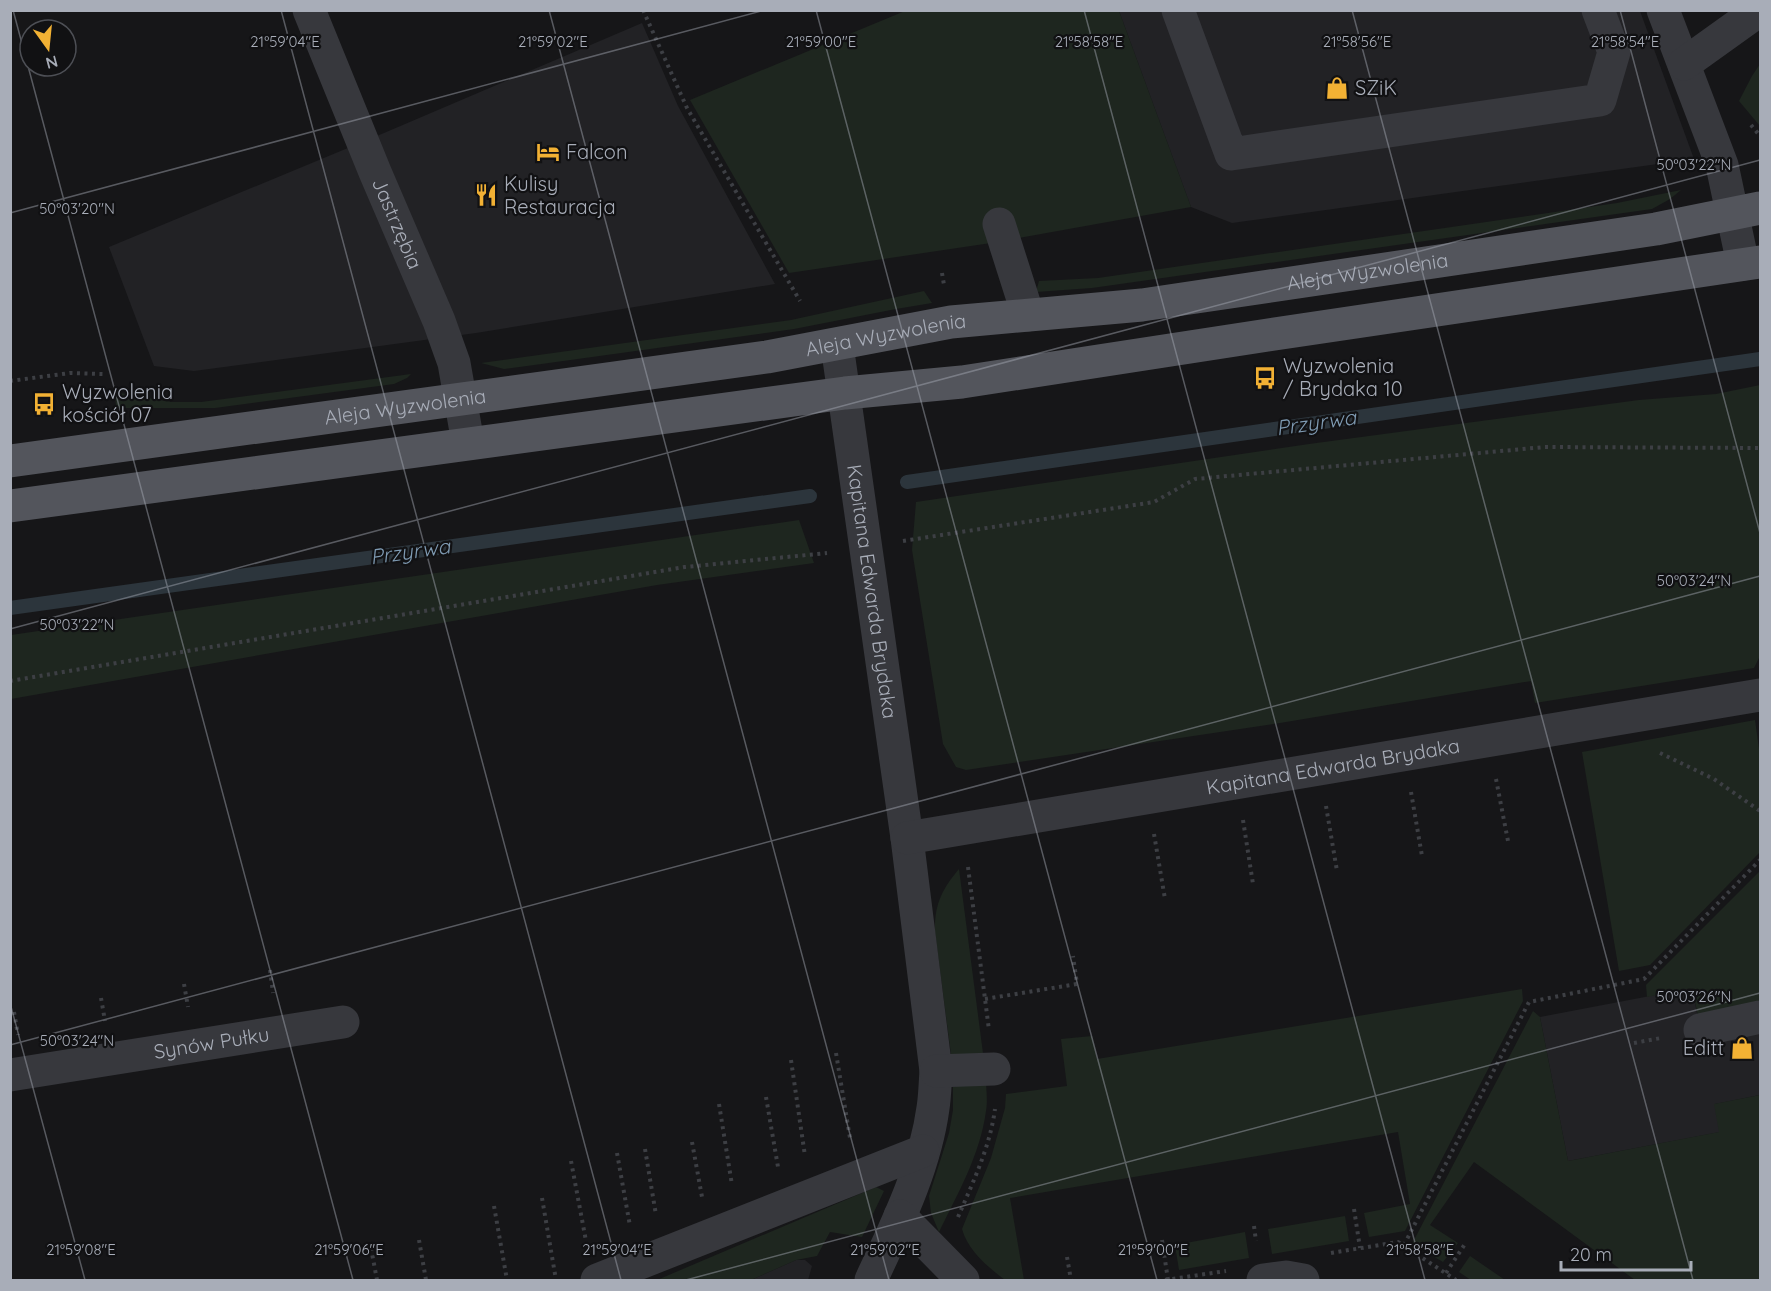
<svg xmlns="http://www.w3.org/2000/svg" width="1771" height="1291" viewBox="0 0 1771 1291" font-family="Quicksand,sans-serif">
	<rect width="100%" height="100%" fill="#161618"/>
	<!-- built -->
	<g fill="#222225">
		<path d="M1119,11H1640L1694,159L1232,223L1191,207Z"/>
		<path d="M642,23L678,106L775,284L476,333L194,371L154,366L109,247L384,133Z"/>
		<path d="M1692,988L1702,1039L1760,1028V1095L1715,1104L1720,1132L1568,1161L1540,1017Z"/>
		<path d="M796,1260H805L812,1266L808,1280H751Z"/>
	</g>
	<!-- green -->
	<g fill="#1e261f">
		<path d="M905,11H1119L1191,207L991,243L789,273L690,100Z"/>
		<path d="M1760,64V126L1739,101L1752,76Z"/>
		<path d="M1681,190L1670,199L1652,209L1092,288L1036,292L1039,281L1098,278L1617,203Z"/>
		<path d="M924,291L932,303L896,309L794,329L527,366L504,369L481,363L791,320Z"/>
		<path d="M411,374L407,378L394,384L215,408H116L115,392L171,402H201Z"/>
		<path d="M1760,385L1759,658L1754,668L1535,703L1531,681L1280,723L966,770L956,767L943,744L912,550L916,502L1309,444L1639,400L1716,394Z"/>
		<path d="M799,520L814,563L657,585L11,699V635Z"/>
		<path d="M1755,720L1760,756V852L1650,965L1619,971L1582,752Z"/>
		<path d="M959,869L984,1061L952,1062L935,932C934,905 942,889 959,869Z"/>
		<path d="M1760,871V1003L1698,1016L1692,988L1647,997L1646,985Z"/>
		<path d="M1522,989L1523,1001L1405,1231L1369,1237L1364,1213L1410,1204L1398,1132L1010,1198L1024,1280H1005C988,1267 968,1251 962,1229L991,1158L1005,1108L1006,1094L1067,1086L1061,1039L1092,1036L1097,1059Z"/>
		<path d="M1533,1011L1540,1017L1568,1161L1719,1132L1714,1104L1760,1095V1280H1635L1474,1162L1430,1225L1458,1243L1443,1262L1412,1244Z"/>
		<path d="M986,1079C986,1089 988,1101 986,1111C980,1155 958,1193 939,1232L931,1213L929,1196L949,1133L953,1110V1087Z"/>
		<path d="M876,1187L884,1191L862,1237L830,1232L817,1256L796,1260L751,1280H657Z"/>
		<path d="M1345,1216L1349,1241L1272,1254L1268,1229Z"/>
		<path d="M1245,1232L1249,1258L1179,1270L1175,1245Z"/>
		<path d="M1470,1256L1505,1280H1471L1459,1272Z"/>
	</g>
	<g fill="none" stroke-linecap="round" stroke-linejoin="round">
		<!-- stream -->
		<g stroke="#2c353c" stroke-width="14">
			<path d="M907,482L1760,359"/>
			<path d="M10,608L810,496"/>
		</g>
		<!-- path -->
		<g stroke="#3d3f44" stroke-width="4" stroke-dasharray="3 4.5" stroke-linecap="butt">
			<path d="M643,10L687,108L800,301"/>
			<path d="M1751,125L1760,136"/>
			<path d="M942,273L944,285"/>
			<path d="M10,381L70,373L103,374"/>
			<path d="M903,541L1154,502L1195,479L1545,447L1760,448"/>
			<path d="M10,681L685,567L827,553"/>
			<path d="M1660,753L1714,779L1760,811"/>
			<path d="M1496,779L1508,841"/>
			<path d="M1411,792L1422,856"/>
			<path d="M1326,806L1337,871"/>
			<path d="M1243,820L1253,884"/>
			<path d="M1154,834L1165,899"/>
			<path d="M968,867L989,1030"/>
			<path d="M270,970L273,993"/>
			<path d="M184,984L188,1007"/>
			<path d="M101,998L105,1021"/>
			<path d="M985,999L1077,984L1073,956"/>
			<path d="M14,1012L18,1035"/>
			<path d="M1634,1043L1661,1038"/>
			<path d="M836,1053L850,1138"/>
			<path d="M791,1060L805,1156"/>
			<path d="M766,1097L778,1167"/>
			<path d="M719,1104L732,1185"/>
			<path d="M692,1142L702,1197"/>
			<path d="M645,1149L656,1215"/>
			<path d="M617,1153L630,1226"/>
			<path d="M571,1161L586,1241"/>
			<path d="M542,1198L556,1280"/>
			<path d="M494,1206L507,1280"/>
			<path d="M1354,1209L1360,1248"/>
			<path d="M958,1217C973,1182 990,1147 995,1109"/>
			<path d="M1254,1226L1256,1241"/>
			<path d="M419,1240L426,1280"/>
			<path d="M1162,1240L1168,1280"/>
			<path d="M1404,1245L1529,1002L1644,979L1760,860"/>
			<path d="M371,1248L377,1280"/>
			<path d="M1331,1253L1398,1242L1456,1280"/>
			<path d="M1067,1257L1071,1280"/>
			<path d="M1446,1273L1465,1244"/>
			<path d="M1165,1280L1226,1271"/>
		</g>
		<!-- minor -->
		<g stroke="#37383d" stroke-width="33">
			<path id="s1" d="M309,10L375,172L439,321L454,363L468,443"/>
			<path d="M1178,10L1231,154L1600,100L1614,52L1598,10"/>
			<path d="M1663,10L1722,165L1743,264"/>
			<path d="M1684,64L1751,16L1756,10"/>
			<path d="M999,224L1028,315"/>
			<path id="s2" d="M837,345L907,838L936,1071C935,1083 935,1096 933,1108C925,1168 896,1226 871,1280"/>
			<path id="s3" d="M907,838L1760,695"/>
			<path d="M1700,1030L1760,1017"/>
			<path d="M936,1071L994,1069"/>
			<path id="s4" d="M10,1075L343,1022"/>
			<path d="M900,1216L963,1280"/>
			<path d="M597,1280L923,1151"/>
			<path d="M1263,1280L1286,1277L1303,1280"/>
		</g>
		<!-- major -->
		<g stroke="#53555c" stroke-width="33">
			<path id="s5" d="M10,461L767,357L951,322L1142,305L1656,229L1760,208"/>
			<path d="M10,506L845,393L962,382L1268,335L1760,262"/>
		</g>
	</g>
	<!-- ticks -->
	<path fill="none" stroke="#a8adb8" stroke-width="1.5" stroke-opacity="0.45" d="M13,10L353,1280M281,10L621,1280M549,10L889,1280M816,10L1157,1280M1084,10L1425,1280M1352,10L1693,1280M1620,10L1760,533M10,213L765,10M10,629L1760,160M10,1003L85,1280M10,1045L1760,576M686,1280L1760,993"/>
	<!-- icons -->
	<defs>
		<g id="shop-bare" transform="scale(1.8)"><path d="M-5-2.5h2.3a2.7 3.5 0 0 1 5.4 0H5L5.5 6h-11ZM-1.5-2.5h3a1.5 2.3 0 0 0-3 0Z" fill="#f2b134" stroke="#111113" stroke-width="2.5" paint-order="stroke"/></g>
		<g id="hotel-bare" transform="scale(1.8)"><path d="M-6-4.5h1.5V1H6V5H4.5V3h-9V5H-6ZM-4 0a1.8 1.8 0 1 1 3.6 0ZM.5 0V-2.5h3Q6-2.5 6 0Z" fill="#f2b134" stroke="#111113" stroke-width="2.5" paint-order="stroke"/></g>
		<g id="restaurant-bare" transform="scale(1.8)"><path d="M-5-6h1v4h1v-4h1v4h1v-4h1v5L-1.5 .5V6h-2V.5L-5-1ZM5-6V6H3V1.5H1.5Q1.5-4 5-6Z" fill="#f2b134" stroke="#111113" stroke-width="2.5" paint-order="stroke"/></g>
		<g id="bus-bare" transform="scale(1.8)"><path d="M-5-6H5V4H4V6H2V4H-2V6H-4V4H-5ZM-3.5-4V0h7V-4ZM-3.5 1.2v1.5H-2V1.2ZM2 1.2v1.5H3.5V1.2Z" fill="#f2b134" stroke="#111113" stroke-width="2.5" paint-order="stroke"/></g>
	</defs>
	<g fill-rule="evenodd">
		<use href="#shop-bare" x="1337" y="88"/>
		<use href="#hotel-bare" x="548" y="152"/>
		<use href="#restaurant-bare" x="486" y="195"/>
		<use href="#bus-bare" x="1265" y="378"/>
		<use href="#bus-bare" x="44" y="404"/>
		<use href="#shop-bare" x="1742" y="1048"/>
	</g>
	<g text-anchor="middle" stroke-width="4.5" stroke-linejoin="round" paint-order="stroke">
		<!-- poi labels -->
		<g font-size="20" fill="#a8adb8" stroke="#111113" text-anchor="start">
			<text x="1355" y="95">SZiK</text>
			<text x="566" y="159">Falcon</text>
			<text x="504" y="191">Kulisy<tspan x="504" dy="23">Restauracja</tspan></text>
			<text x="1283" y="373">Wyzwolenia<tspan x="1283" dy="23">/ Brydaka 10</tspan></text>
			<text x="62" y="399">Wyzwolenia<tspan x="62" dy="23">kościół 07</tspan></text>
			<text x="1724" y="1055" text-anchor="end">Editt</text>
		</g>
		<!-- street labels -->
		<g font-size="20" fill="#a8adb8" stroke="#111113">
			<text dy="7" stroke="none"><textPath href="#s1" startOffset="231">Jastrzębia</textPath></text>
			<text dy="7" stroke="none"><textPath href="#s5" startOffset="1371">Aleja Wyzwolenia</textPath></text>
			<text dy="7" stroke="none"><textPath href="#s5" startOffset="885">Aleja Wyzwolenia</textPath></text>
			<text dy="7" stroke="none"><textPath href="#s5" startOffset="399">Aleja Wyzwolenia</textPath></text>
			<text dy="7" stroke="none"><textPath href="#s2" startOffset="249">Kapitana Edwarda Brydaka</textPath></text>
			<text dy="7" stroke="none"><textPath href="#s3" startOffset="432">Kapitana Edwarda Brydaka</textPath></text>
			<text dy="7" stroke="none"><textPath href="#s4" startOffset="204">Synów Pułku</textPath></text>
		</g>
		<!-- water labels -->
		<g font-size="21" font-style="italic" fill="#7f9bb3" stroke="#111113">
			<text transform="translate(1316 423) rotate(-8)" y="7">Przyrwa</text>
			<text transform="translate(410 552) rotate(-8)" y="7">Przyrwa</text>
		</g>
	</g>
	<g font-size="15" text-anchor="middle" fill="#a8adb8" stroke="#111113" stroke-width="4.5" stroke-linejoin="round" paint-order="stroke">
		<text x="285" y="47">21°59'04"E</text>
		<text x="553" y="47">21°59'02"E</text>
		<text x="821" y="47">21°59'00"E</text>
		<text x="1089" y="47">21°58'58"E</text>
		<text x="1357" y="47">21°58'56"E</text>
		<text x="1625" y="47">21°58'54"E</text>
		<text x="1694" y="170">50°03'22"N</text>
		<text x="77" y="214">50°03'20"N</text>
		<text x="1694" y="586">50°03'24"N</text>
		<text x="77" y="630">50°03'22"N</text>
		<text x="1694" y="1002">50°03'26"N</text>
		<text x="77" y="1046">50°03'24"N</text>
		<text x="81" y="1255">21°59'08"E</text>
		<text x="349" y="1255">21°59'06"E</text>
		<text x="617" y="1255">21°59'04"E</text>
		<text x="885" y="1255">21°59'02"E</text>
		<text x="1153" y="1255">21°59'00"E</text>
		<text x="1420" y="1255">21°58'58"E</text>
	</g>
	<!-- border -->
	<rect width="1771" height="1291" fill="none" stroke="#a8adb8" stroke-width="24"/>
	<!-- north arrow -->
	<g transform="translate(48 48) rotate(165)"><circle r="28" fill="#111113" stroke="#4d4f55" stroke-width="1.5"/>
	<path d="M0-4.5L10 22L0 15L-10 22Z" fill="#f2b134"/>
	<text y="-9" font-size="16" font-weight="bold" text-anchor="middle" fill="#a8adb8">N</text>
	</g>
	<!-- scale -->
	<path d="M1561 1261v9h130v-9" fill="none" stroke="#a8adb8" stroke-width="3"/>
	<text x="1570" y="1261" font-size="18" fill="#a8adb8" stroke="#111113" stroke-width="4.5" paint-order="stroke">20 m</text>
</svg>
